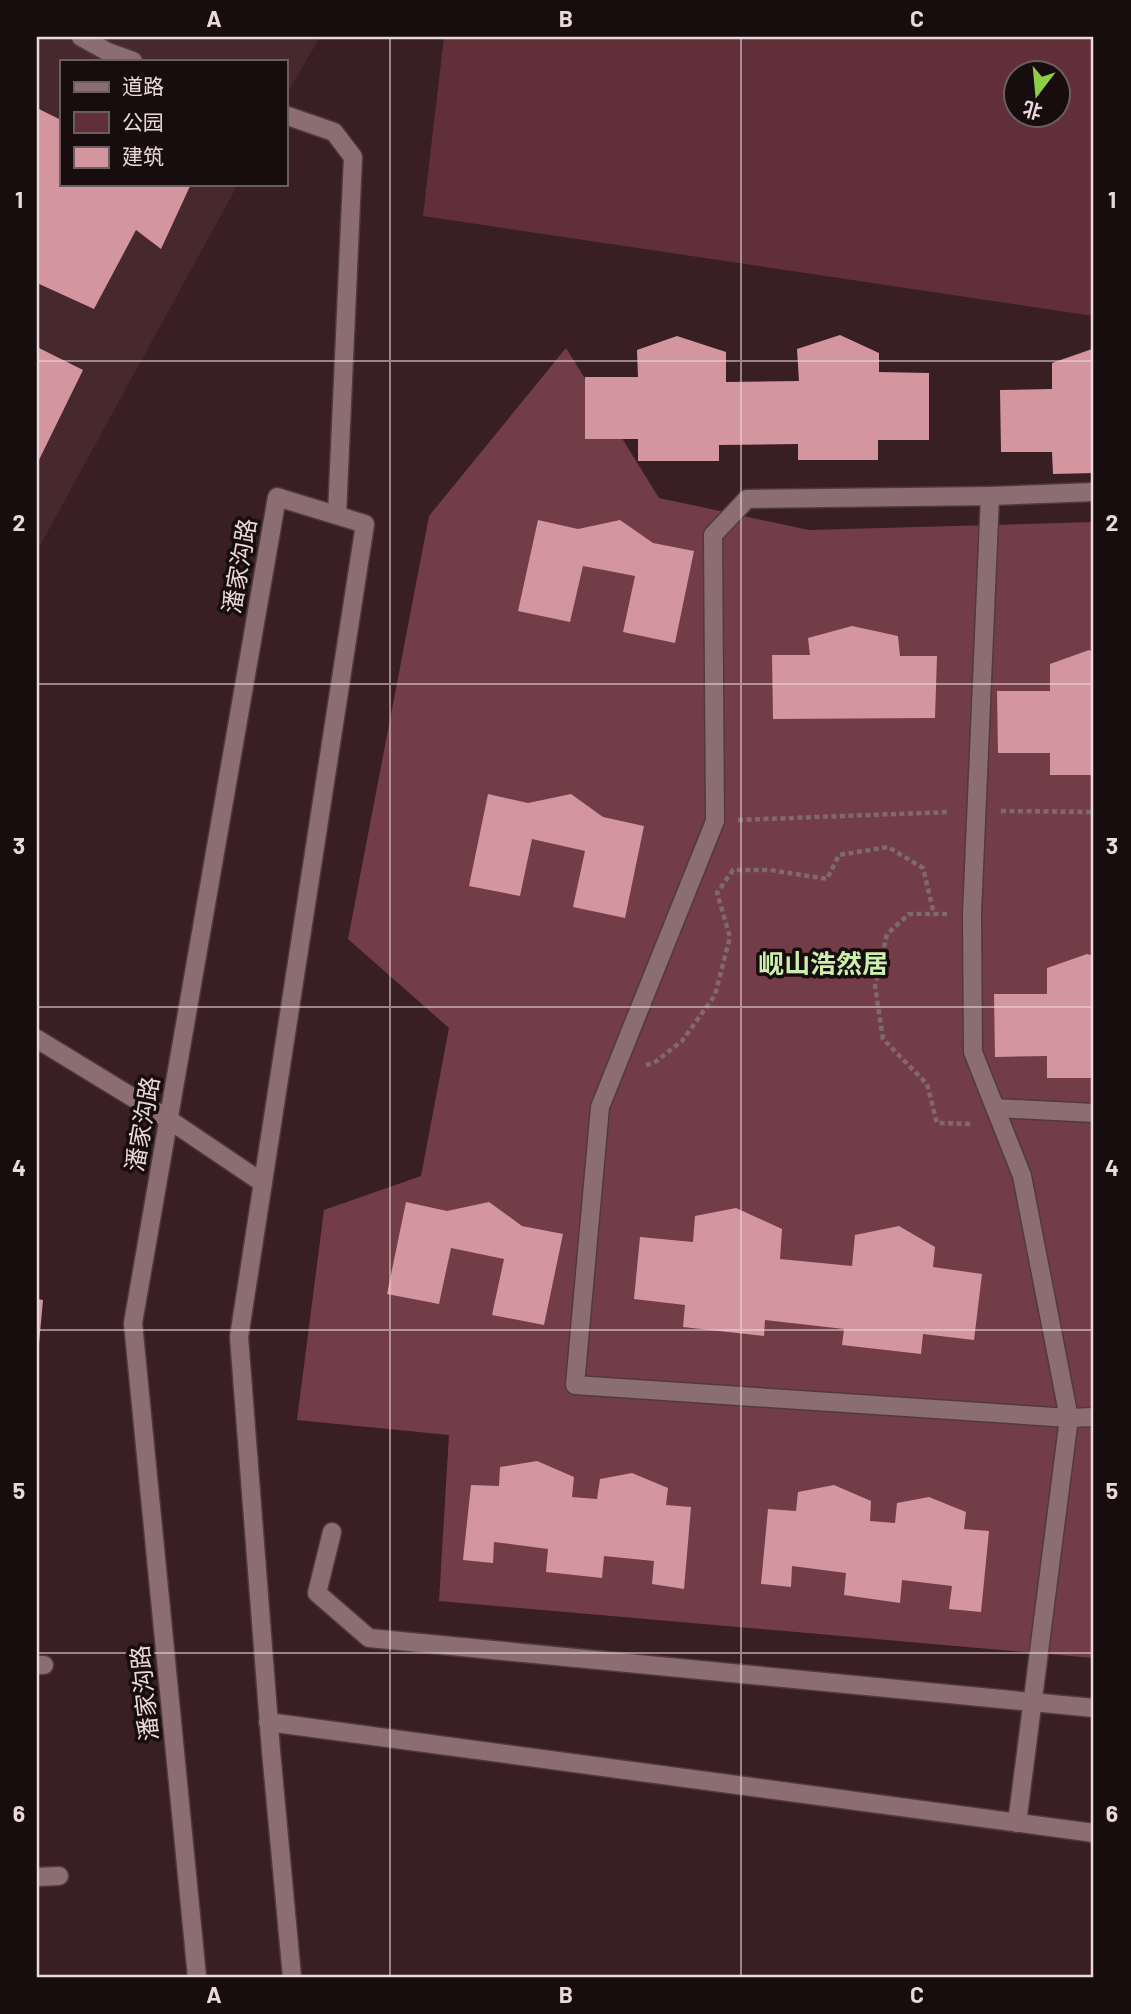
<svg xmlns="http://www.w3.org/2000/svg" width="1131" height="2014" viewBox="0 0 1131 2014" font-family="Barlow,'Noto Sans SC',sans-serif">
	<rect width="100%" height="100%" fill="#391f23"/>
	<!-- built -->
	<path fill="#47282d" d="M37,37H320L285,97V61H61V184H238L37,551Z"/>
	<!-- green -->
	<path fill="#602f38" fill-rule="evenodd" d="M444,37H1094V316L423,216ZM1016,74H1058V116H1016Z"/>
	<!-- forest -->
	<path fill="#733d47" d="M566,348L659,498L809,530L1094,522V1658L439,1601L449,1435L297,1420L324,1210L421,1176L449,1028L348,939L429,516Z"/>
	<!-- building -->
	<g fill="#d3959e">
		<path d="M37,108L61,120V184H191L161,249L136,230L94,309L37,283Z"/>
		<path d="M840,335L879,353V372L929,373V440H878V460H798V444L719,445V461H638V439H585V377H638L637,350L677,336L726,352V382L799,381L797,349Z"/>
		<path d="M37,347L83,370L37,464Z"/>
		<path d="M1092,349L1094,350V473L1053,474L1052,452H1001L1000,390L1052,389V363Z"/>
		<path d="M538,520L578,529L620,520L653,543L694,551L675,643L623,632L635,576L583,566L570,622L518,611Z"/>
		<path d="M852,626L898,636L900,656H937L935,718L773,719L772,655H810L808,638Z"/>
		<path d="M1089,650L1094,652V775H1050V753H998L997,691H1050V664Z"/>
		<path d="M488,794L528,803L571,794L603,817L644,826L625,918L573,907L585,851L532,839L520,896L469,886Z"/>
		<path d="M1087,954L1094,956V1078H1047V1056L995,1057L994,994H1047V968Z"/>
		<path d="M406,1202L447,1211L489,1202L522,1226L563,1234L544,1325L492,1315L504,1259L451,1248L439,1304L387,1294Z"/>
		<path d="M736,1208L782,1229L780,1259L852,1266L855,1235L899,1226L935,1247L933,1267L982,1274L974,1340L923,1334L921,1354L842,1345L844,1329L765,1320L764,1336L683,1327L685,1305L634,1299L640,1237L693,1242L695,1216Z"/>
		<path d="M37,1299L43,1300L39,1344H37Z"/>
		<path d="M537,1461L574,1477L572,1497L597,1499L600,1479L632,1473L668,1488L666,1505L691,1507L684,1589L652,1584L654,1561L604,1556L602,1578L546,1572L548,1549L494,1542L493,1563L463,1560L471,1485L499,1486L500,1467Z"/>
		<path d="M834,1485L871,1501L870,1521L895,1523L897,1503L929,1497L966,1512L964,1529L989,1531L981,1612L949,1609L952,1586L902,1580L900,1603L844,1595L846,1573L792,1566L791,1587L761,1584L768,1509L796,1511L798,1492Z"/>
	</g>
	<g fill="none" stroke-linecap="round" stroke-linejoin="round">
		<!-- service casing -->
		<g stroke="#503a3e" stroke-width="21">
			<g id="service">
				<path d="M81,37L108,52L133,61"/>
				<path d="M285,115L334,132L353,157L337,515"/>
				<path d="M990,496L1094,492"/>
				<path d="M995,1108L1094,1113"/>
				<path d="M332,1532L317,1593L369,1638L1094,1708"/>
				<path d="M37,1665H44"/>
				<path d="M1017,1823L1069,1418L1022,1176L973,1052L972,914L990,496L747,499L713,535L715,821L600,1107L575,1385L1069,1418L1094,1417"/>
				<path d="M37,1877L59,1876"/>
			</g>
		</g>
		<!-- minor casing -->
		<g stroke="#503a3e" stroke-width="21">
			<g id="minor">
				<path d="M37,1039L168,1119L263,1183"/>
				<path d="M268,1722L1094,1833"/>
			</g>
		</g>
		<!-- tertiary casing -->
		<g stroke="#503a3e" stroke-width="21">
			<path id="tertiary" d="M197,1977L133,1323L277,497L365,524L239,1337L271,1751L292,1977"/>
		</g>
		<!-- path -->
		<g stroke="#80696d" stroke-width="4.5" stroke-dasharray="5 3.5" stroke-linecap="butt">
			<path d="M1001,811L1094,812"/>
			<path d="M738,820L950,812"/>
			<path d="M947,914H909L887,934L875,986L883,1039L927,1084L937,1123L973,1124"/>
			<path d="M646,1065L654,1063L682,1041L715,995L730,937L717,893L733,870H770L827,879L839,855L888,847L923,868L934,914"/>
		</g>
		<!-- service -->
		<use href="#service" stroke="#8c6d71" stroke-width="18"/>
		<!-- minor -->
		<use href="#minor" stroke="#8c6d71" stroke-width="18"/>
		<!-- tertiary -->
		<use href="#tertiary" stroke="#8c6d71" stroke-width="18"/>
	</g>
	<!-- grid -->
	<path fill="none" stroke="#ead8da" stroke-width="2" stroke-opacity="0.55" d="M390,37V1977M741,37V1977M37,361H1094M37,684H1094M37,1007H1094M37,1330H1094M37,1653H1094"/>
	<g text-anchor="middle" stroke-width="7" stroke-linejoin="round" paint-order="stroke">
		<!-- street labels -->
		<g font-size="24" fill="#ead8da" stroke="#180d0e">
			<text transform="translate(240 566) rotate(-80)" y="8">潘家沟路</text>
			<text transform="translate(143 1124) rotate(-80)" y="8">潘家沟路</text>
			<text transform="translate(145 1693) rotate(-96)" y="8">潘家沟路</text>
		</g>
		<!-- neighbourhood labels -->
		<g font-size="26" font-weight="bold" fill="#caf0aa" stroke="#180d0e">
			<text x="823" y="973">岘山浩然居</text>
		</g>
	</g>
	<!-- border -->
	<rect width="1131" height="2014" fill="none" stroke="#180d0e" stroke-width="77"/>
	<!-- legend -->
	<rect x="60" y="60" width="228" height="126" fill="#180d0e" stroke="#6c5e60" stroke-width="2"/>
	<rect x="74" y="82" width="35" height="10" fill="#8c6d71" stroke="#6c5e60" stroke-width="2"/>
	<text x="122" y="94" font-size="21" fill="#ead8da">道路</text>
	<rect x="74" y="112" width="35" height="21" fill="#602f38" stroke="#6c5e60" stroke-width="2"/>
	<text x="122" y="130" font-size="21" fill="#ead8da">公园</text>
	<rect x="74" y="147" width="35" height="21" fill="#d3959e" stroke="#6c5e60" stroke-width="2"/>
	<text x="122" y="164" font-size="21" fill="#ead8da">建筑</text>
	<!-- north arrow -->
	<g transform="translate(1037 94) rotate(196)"><circle r="33" fill="#180d0e" stroke="#6c5e60" stroke-width="2"/>
	<path d="M0-5L12 26L0 18L-12 26Z" fill="#8dce44"/>
	<text y="-10" font-size="19" font-weight="bold" text-anchor="middle" fill="#ead8da">北</text>
	</g>
	<rect x="38" y="38" width="1054" height="1938" fill="none" stroke="#ead8da" stroke-width="2.5"/>
	<g font-size="23" text-anchor="middle" font-weight="bold" fill="#ead8da">
		<text x="214" y="27">A</text>
		<text x="566" y="27">B</text>
		<text x="917" y="27">C</text>
		<text x="19" y="208">1</text>
		<text x="1112" y="208">1</text>
		<text x="19" y="531">2</text>
		<text x="1112" y="531">2</text>
		<text x="19" y="854">3</text>
		<text x="1112" y="854">3</text>
		<text x="19" y="1176">4</text>
		<text x="1112" y="1176">4</text>
		<text x="19" y="1499">5</text>
		<text x="1112" y="1499">5</text>
		<text x="19" y="1822">6</text>
		<text x="1112" y="1822">6</text>
		<text x="214" y="2003">A</text>
		<text x="566" y="2003">B</text>
		<text x="917" y="2003">C</text>
	</g>
</svg>
